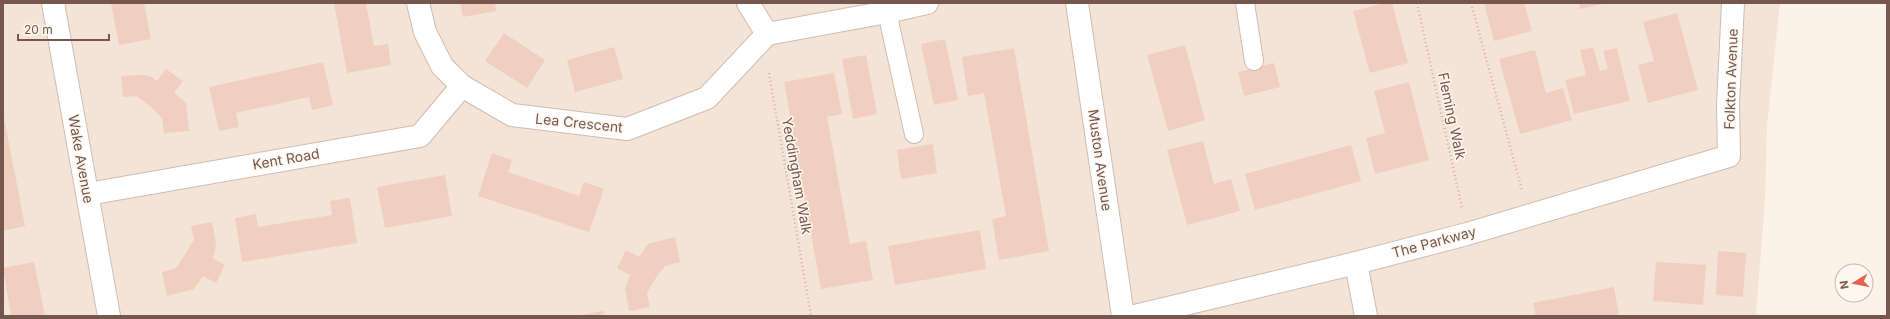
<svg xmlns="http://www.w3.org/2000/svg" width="1890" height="319" viewBox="0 0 1890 319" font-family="Inter,sans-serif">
	<rect width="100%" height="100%" fill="#fcf2e8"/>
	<!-- residential -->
	<path fill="#f3e4d7" d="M3,3H1780L1767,126L1765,200L1756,316H3Z"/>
	<!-- building -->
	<g fill="#f0cfc1">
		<path d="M111,3H144L151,39L119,45Z"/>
		<path d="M334,3H366L374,46L388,44L391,65L347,73Z"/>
		<path d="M460,3H495L496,11L463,17Z"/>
		<path d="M1384,3H1392L1408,63L1370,73L1353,11Z"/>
		<path d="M1484,3H1524L1532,31L1494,41Z"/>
		<path d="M1579,3H1602V4L1580,9Z"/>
		<path d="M1677,13L1698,90L1648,103L1638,65L1654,61L1643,22Z"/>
		<path d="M504,33L545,60L527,88L485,61Z"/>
		<path d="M945,39L958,100L934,105L921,44Z"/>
		<path d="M1185,45L1205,120L1168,131L1147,55Z"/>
		<path d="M614,47L623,79L575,92L567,60Z"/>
		<path d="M1593,47L1600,71L1608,69L1603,51L1617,48L1630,101L1574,114L1565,80L1586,75L1580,50Z"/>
		<path d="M1014,48L1049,251L999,260L992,219L1006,216L984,93L968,96L962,57Z"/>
		<path d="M1535,50L1546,93L1563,88L1572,120L1520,134L1499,59Z"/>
		<path d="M866,55L877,114L853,119L842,59Z"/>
		<path d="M323,62L333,105L312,110L309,97L236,113L239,127L219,131L209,87Z"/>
		<path d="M1274,63L1280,87L1244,96L1238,72Z"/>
		<path d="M166,69L183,81L174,93L186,103L189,131L164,133L162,118L152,108L137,96L123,97L121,76L144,75L152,77L157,81Z"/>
		<path d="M834,73L842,114L827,117L850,244L866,241L873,280L821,289L784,82Z"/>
		<path d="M1409,82L1429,160L1375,174L1366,138L1385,133L1374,91Z"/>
		<path d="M3,113L25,226L3,231Z"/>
		<path d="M1203,141L1214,184L1231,179L1240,211L1187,225L1167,150Z"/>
		<path d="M933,144L937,173L901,179L897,150Z"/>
		<path d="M1351,145L1361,181L1255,210L1245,174Z"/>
		<path d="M492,153L512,160L508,172L573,194L579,196L584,182L604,189L589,232L478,196Z"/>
		<path d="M445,175L452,216L385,228L377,187Z"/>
		<path d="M350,198L357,243L242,262L235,218L256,214L258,227L326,216L332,215L330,201Z"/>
		<path d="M212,222L216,243L215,252L212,258L225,265L216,283L203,276L194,289L167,296L162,272L176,268L184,256L194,240L191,226Z"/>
		<path d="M980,230L986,269L895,285L888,246Z"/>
		<path d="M675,237L680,262L665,266L657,276L647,293L650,307L629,311L625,289L630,275L617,268L626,250L639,257L648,244Z"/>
		<path d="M1718,251L1746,253L1743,297L1716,295Z"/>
		<path d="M34,262L45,316H11L3,268Z"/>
		<path d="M1656,262L1706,265L1703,305L1653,301Z"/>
		<path d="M1614,287L1619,316H1536L1533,303Z"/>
		<path d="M603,311L604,316H580V315Z"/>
	</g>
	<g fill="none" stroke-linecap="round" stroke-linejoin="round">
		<!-- service casing -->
		<g stroke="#d0bcb1" stroke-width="20">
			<g id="service">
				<path d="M1245,3L1254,61"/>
				<path d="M887,12L914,134"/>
			</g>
		</g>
		<!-- minor casing -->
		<g stroke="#d0bcb1" stroke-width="24">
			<g id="minor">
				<path d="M53,3L109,316"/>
				<path d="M418,3L425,32L442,66L462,86L512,115L627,129L707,98L767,34"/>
				<path d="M748,3L767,34"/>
				<path d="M1077,3L1123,316"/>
				<path d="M767,34L887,12L927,3"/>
				<path d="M88,194L420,136L462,86"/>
				<path d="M1356,263L1366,316"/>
				<path d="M1135,316L1356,263L1467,234L1729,156L1728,105L1733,3"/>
			</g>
		</g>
		<!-- path -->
		<g stroke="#d6b2a4" stroke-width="2.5" stroke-dasharray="1 3" stroke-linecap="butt">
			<path d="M1417,3L1462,208"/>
			<path d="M1471,3L1522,190"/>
			<path d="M769,73L811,316"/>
		</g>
		<!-- service -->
		<use href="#service" stroke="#fff" stroke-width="18"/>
		<!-- minor -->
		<use href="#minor" stroke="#fff" stroke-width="22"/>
	</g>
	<g text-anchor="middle" stroke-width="3" stroke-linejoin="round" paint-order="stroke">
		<!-- street labels -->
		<g font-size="14" fill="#76574d" stroke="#fef7ef">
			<text transform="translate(1731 79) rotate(-88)" y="5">Folkton Avenue</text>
			<text transform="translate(1452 116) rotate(78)" y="5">Fleming Walk</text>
			<text transform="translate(579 123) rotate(6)" y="5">Lea Crescent</text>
			<text transform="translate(81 159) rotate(80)" y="5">Wake Avenue</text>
			<text transform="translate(286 159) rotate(-10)" y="5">Kent Road</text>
			<text transform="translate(1100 160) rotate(82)" y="5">Muston Avenue</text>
			<text transform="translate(797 176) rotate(80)" y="5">Yeddingham Walk</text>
			<text transform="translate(1434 242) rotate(-15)" y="5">The Parkway</text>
		</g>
	</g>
	<!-- border -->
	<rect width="1890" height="319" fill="none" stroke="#76574d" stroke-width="8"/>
	<!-- north arrow -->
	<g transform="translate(1854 283) rotate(260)"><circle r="19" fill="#fef7ef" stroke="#c8b7ae"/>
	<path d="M0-3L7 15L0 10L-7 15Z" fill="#e16452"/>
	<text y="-6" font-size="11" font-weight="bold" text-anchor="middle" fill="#76574d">N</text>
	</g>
	<!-- scale -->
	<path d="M18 34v6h91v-6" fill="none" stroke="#76574d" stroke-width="2"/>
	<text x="24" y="34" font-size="12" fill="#76574d" stroke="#fef7ef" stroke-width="3" paint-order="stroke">20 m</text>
</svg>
